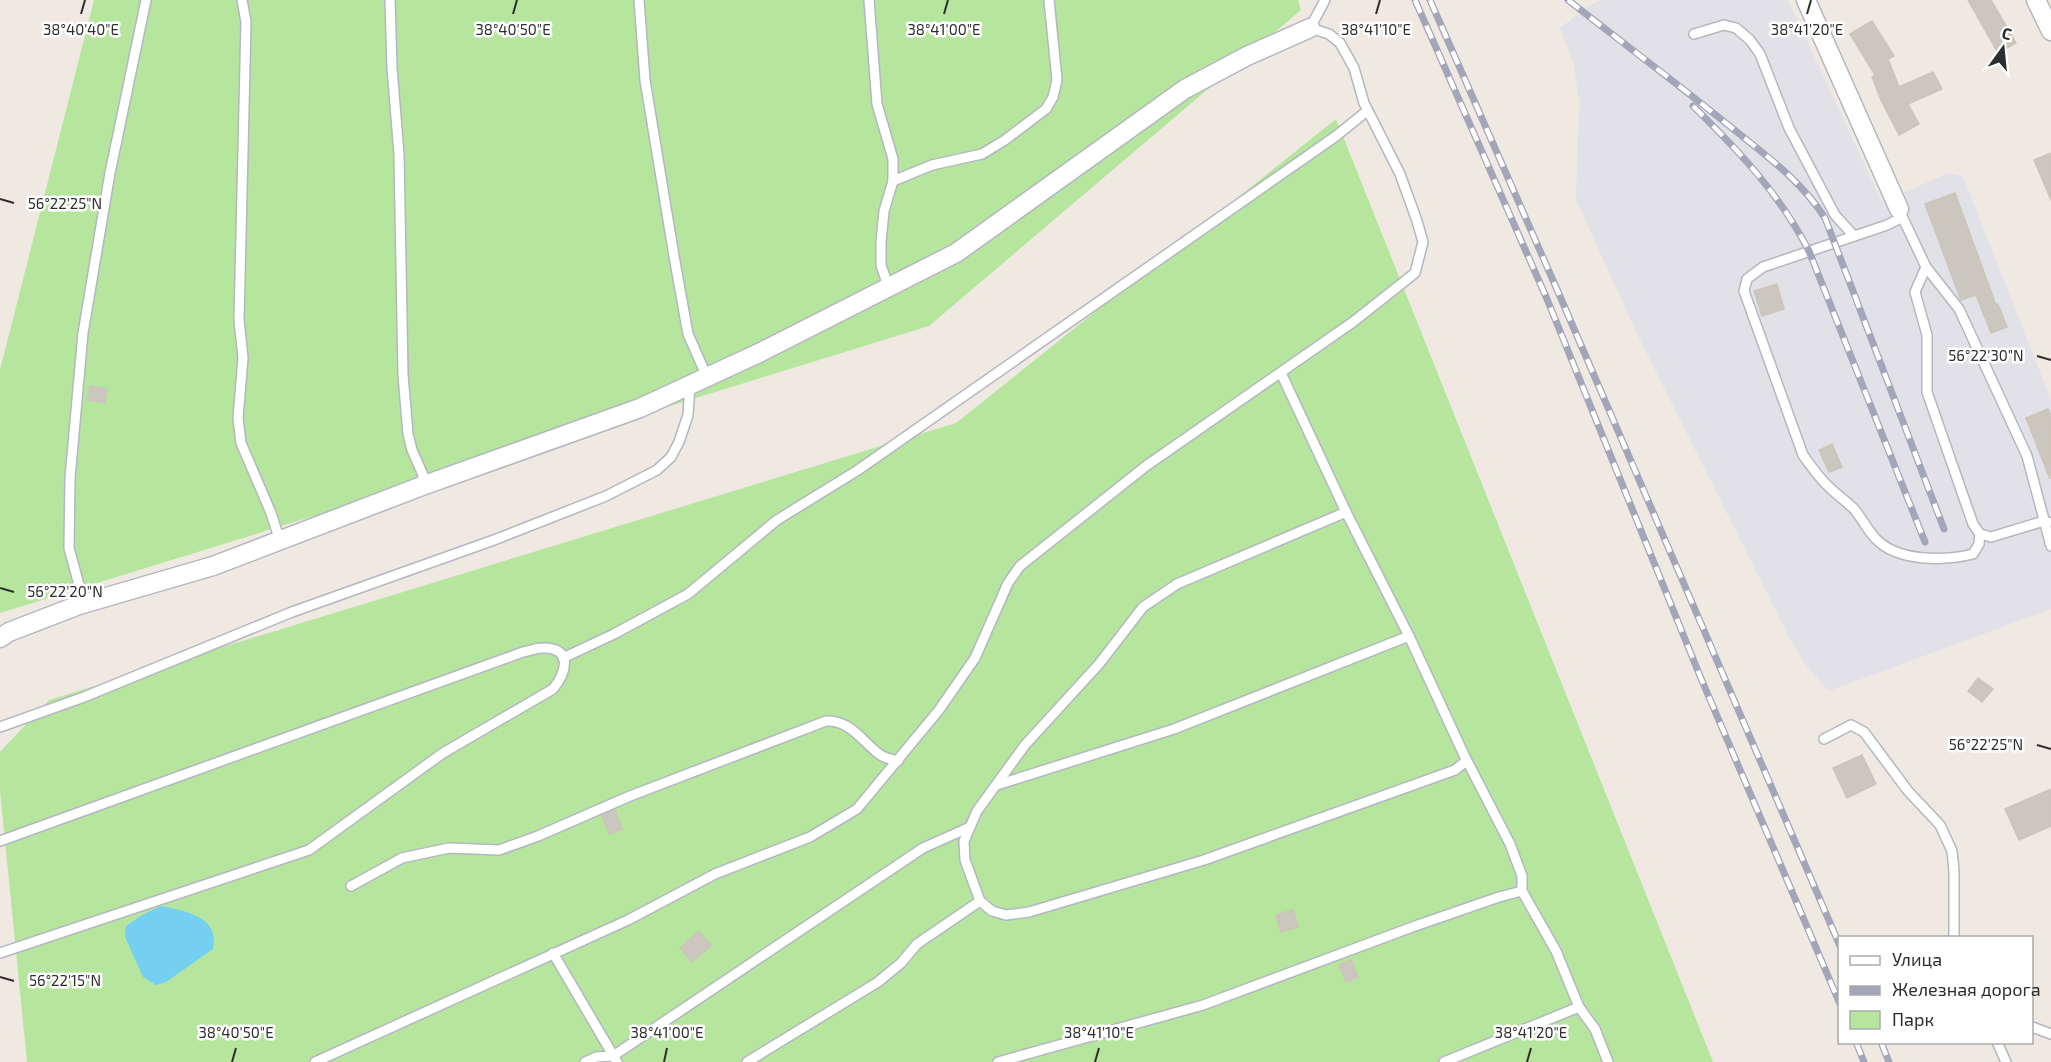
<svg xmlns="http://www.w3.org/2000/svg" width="2051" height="1062" viewBox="0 0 2051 1062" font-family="'Exo 2',sans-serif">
	<rect width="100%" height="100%" fill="#efe9e1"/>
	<!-- industrial -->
	<path fill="#e3e1e8" d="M1601,0H1788L1882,202L1949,173L1962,176L1965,181L2051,400V609L1829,691L1806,666L1790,639L1639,338L1576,200L1579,101L1574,65L1560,28L1587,7Z"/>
	<!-- green -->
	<g fill="#b6e59e">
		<path d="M94,0H1298L1301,10L929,326L0,613V370Z"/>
		<path d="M1336,119L1713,1062H27L0,791V752L49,700L956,423Z"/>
	</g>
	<!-- water -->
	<path fill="#75cff0" d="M161,906C185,911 220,916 213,949L166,982L156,985L143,977L125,937L126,926L142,915Z"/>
	<!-- building -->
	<g fill="#cbc7bf" stroke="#cbc5ba" stroke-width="1.5">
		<path d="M1968,0H1991L2016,43L1998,53Z"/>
		<path d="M1872,21L1894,56L1888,59L1899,87L1933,72L1942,89L1908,104L1919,124L1899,135L1881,100L1872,77L1875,75L1850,34Z"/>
		<path d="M2051,153V200L2034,160Z"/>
		<path d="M1955,193L1996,305L1998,304L2007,327L1991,333L1976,295L1961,300L1925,204Z"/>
		<path d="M1777,284L1784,309L1762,316L1754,291Z"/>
		<path d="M90,386L107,389L105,403L87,400Z"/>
		<path d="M2048,409L2051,416L2050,479L2026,418Z"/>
		<path d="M1832,444L1842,467L1829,472L1819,450Z"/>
		<path d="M1978,678L1993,689L1982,702L1968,691Z"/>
		<path d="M1862,755L1876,784L1847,798L1833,768Z"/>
		<path d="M2051,789V826L2019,840L2005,809Z"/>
		<path d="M615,810L622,829L609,834L602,815Z"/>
		<path d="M1293,910L1298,927L1281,932L1276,915Z"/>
		<path d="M699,931L711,946L692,962L680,948Z"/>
		<path d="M1351,960L1358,977L1346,982L1339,965Z"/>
	</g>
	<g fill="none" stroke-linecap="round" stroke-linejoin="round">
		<!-- lane casing -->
		<g stroke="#b4b7c1" stroke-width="12">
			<g id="lane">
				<path d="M242,0L246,22L239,320L243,358L238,418L241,443L271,513L280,541"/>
				<path d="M390,0L392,68L399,154L403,375L408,434L412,450L423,475L422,486"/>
				<path d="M639,0L645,80L674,256L688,334L707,377"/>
				<path d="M869,0L877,104L893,159V181L884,211L881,242V265L888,286"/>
				<path d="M1694,34L1724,25L1736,28L1750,40L1760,54L1789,128L1835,215L1854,236"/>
				<path d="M893,181L932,165L982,154L1005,140L1046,109L1053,97L1057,80L1049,0"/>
				<path d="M1899,209V219L1887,225L1763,267L1747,279L1744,291L1803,455C1811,466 1819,478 1829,487C1837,495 1846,501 1854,509C1862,518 1867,530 1876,539C1898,562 1944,561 1973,554L1979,544L1980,534"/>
				<path d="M1900,212L1926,267L1959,309L2027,456L2051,546"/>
				<path d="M1926,267L1915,292L1927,335V392L1973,524L1980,534L1991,537L2044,521L2048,522"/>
				<path d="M1281,373L1346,512L1409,636L1464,755L1510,844L1522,876V891L1556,951L1579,1007L1595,1029L1608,1062"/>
				<path d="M1346,512L1177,584L1143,607L1099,664L1025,745L977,811L964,841L965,860L980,901L992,911L1006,915L1029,912L1204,860L1455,770L1466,761"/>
				<path d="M79,605V585L69,548L70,478L83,333L110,173L146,0"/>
				<path d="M563,658L614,634L688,594L777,520L858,470L1336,136L1367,111"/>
				<path d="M0,727L84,697L292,612L494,540L606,496L657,470L671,457L679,442L688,415L690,385"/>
				<path d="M1824,739L1851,725L1864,732L1908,791L1940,825L1952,851L1954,871V938"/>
				<path d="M997,785L1174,729L1409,636"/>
				<path d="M0,841L523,652C529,651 536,648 542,648C574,647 566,673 553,689L443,753L309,850L0,953"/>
				<path d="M351,886L402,858L449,848L499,850L538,836L630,796L826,721C850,720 861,740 879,754C884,758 891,759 898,761"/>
				<path d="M553,953L617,1062"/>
				<path d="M2032,1027L2051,1034"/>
				<path d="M1997,1042L2006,1062"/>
				<path d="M315,1062L628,920L715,874L810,837L857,809L939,710L975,658L1008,583L1020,566L1146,466L1353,322L1415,273L1423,242L1417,221L1400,174L1364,103L1354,68L1340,43L1329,34L1310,28L1325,0"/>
				<path d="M585,1062L596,1057L613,1056L923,848L970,827"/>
				<path d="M747,1062L878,982L901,963L917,944L980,901"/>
				<path d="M998,1062L1203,1005L1415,926L1499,897L1522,891"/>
				<path d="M1444,1062L1579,1007"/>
			</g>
		</g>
		<!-- street casing -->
		<g stroke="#b4b7c1" stroke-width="21">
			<g id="street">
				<path d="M1806,0L1899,209"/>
				<path d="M2036,0L2051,31"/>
				<path d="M0,638L9,632L79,605L213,566L422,486L640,408L759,353L956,253L1185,89L1247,56L1310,28"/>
			</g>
		</g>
		<!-- lane -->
		<use href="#lane" stroke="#fff" stroke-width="9"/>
		<!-- street -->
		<use href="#street" stroke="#fff" stroke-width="18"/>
		<!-- rail casing -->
		<g stroke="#a3a6b8" stroke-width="7">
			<g id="rail">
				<path d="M1415,0L1547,299L1700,676L1840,1004"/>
				<path d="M1430,0L1559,294L1840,946"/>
				<path d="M1568,0C1624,44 1682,87 1737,132C1769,158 1802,182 1825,218L1944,529"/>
				<path d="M1693,106C1740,152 1778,192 1809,251L1925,542"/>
				<path d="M1856,1042L1864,1062"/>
				<path d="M1881,1042L1889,1062"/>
			</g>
		</g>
		<!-- rail -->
		<use href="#rail" stroke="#fff" stroke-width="4.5" stroke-dasharray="14" stroke-linecap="butt"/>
	</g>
	<!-- ticks -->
	<path fill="none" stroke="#2e2e2e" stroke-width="2" d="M81,14L85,0M513,14L517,0M944,14L948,0M1376,14L1380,0M1807,14L1811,0M0,199L14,203M2037,356L2051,360M0,588L14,592M2037,745L2051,749M0,977L14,981M232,1062L236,1048M664,1062L667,1048M1095,1062L1099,1048M1527,1062L1531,1048"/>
	<g font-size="15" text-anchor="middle" fill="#2e2e2e" stroke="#fff" stroke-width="5" stroke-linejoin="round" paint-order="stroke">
		<text x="81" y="35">38°40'40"E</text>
		<text x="513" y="35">38°40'50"E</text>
		<text x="944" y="35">38°41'00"E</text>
		<text x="1376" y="35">38°41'10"E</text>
		<text x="1807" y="35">38°41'20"E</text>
		<text x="65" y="209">56°22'25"N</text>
		<text x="1986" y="361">56°22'30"N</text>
		<text x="65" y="597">56°22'20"N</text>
		<text x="1986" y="750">56°22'25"N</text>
		<text x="65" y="986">56°22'15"N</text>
		<text x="236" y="1038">38°40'50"E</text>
		<text x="667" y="1038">38°41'00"E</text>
		<text x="1099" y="1038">38°41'10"E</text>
		<text x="1531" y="1038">38°41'20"E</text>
	</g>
	<!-- legend -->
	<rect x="1838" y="936" width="195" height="108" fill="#ffffff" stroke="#ababab" stroke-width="1.5"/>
	<rect x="1850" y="956" width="30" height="9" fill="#ffffff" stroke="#ababab" stroke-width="1.5"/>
	<text x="1892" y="966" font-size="18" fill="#2e2e2e">Улица</text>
	<rect x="1850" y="986" width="30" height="9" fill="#a3a6b8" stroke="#ababab" stroke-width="1.5"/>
	<text x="1892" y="996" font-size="18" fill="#2e2e2e">Железная дорога</text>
	<rect x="1850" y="1011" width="30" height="18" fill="#b6e59e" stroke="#ababab" stroke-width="1.5"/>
	<text x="1892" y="1026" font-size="18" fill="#2e2e2e">Парк</text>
	<!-- north arrow -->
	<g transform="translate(2003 48) rotate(15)" stroke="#ffffff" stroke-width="4.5" paint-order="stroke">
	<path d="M0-4.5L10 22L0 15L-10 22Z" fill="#2e2e2e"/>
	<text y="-9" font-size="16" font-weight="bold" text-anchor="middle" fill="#2e2e2e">С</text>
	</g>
</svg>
